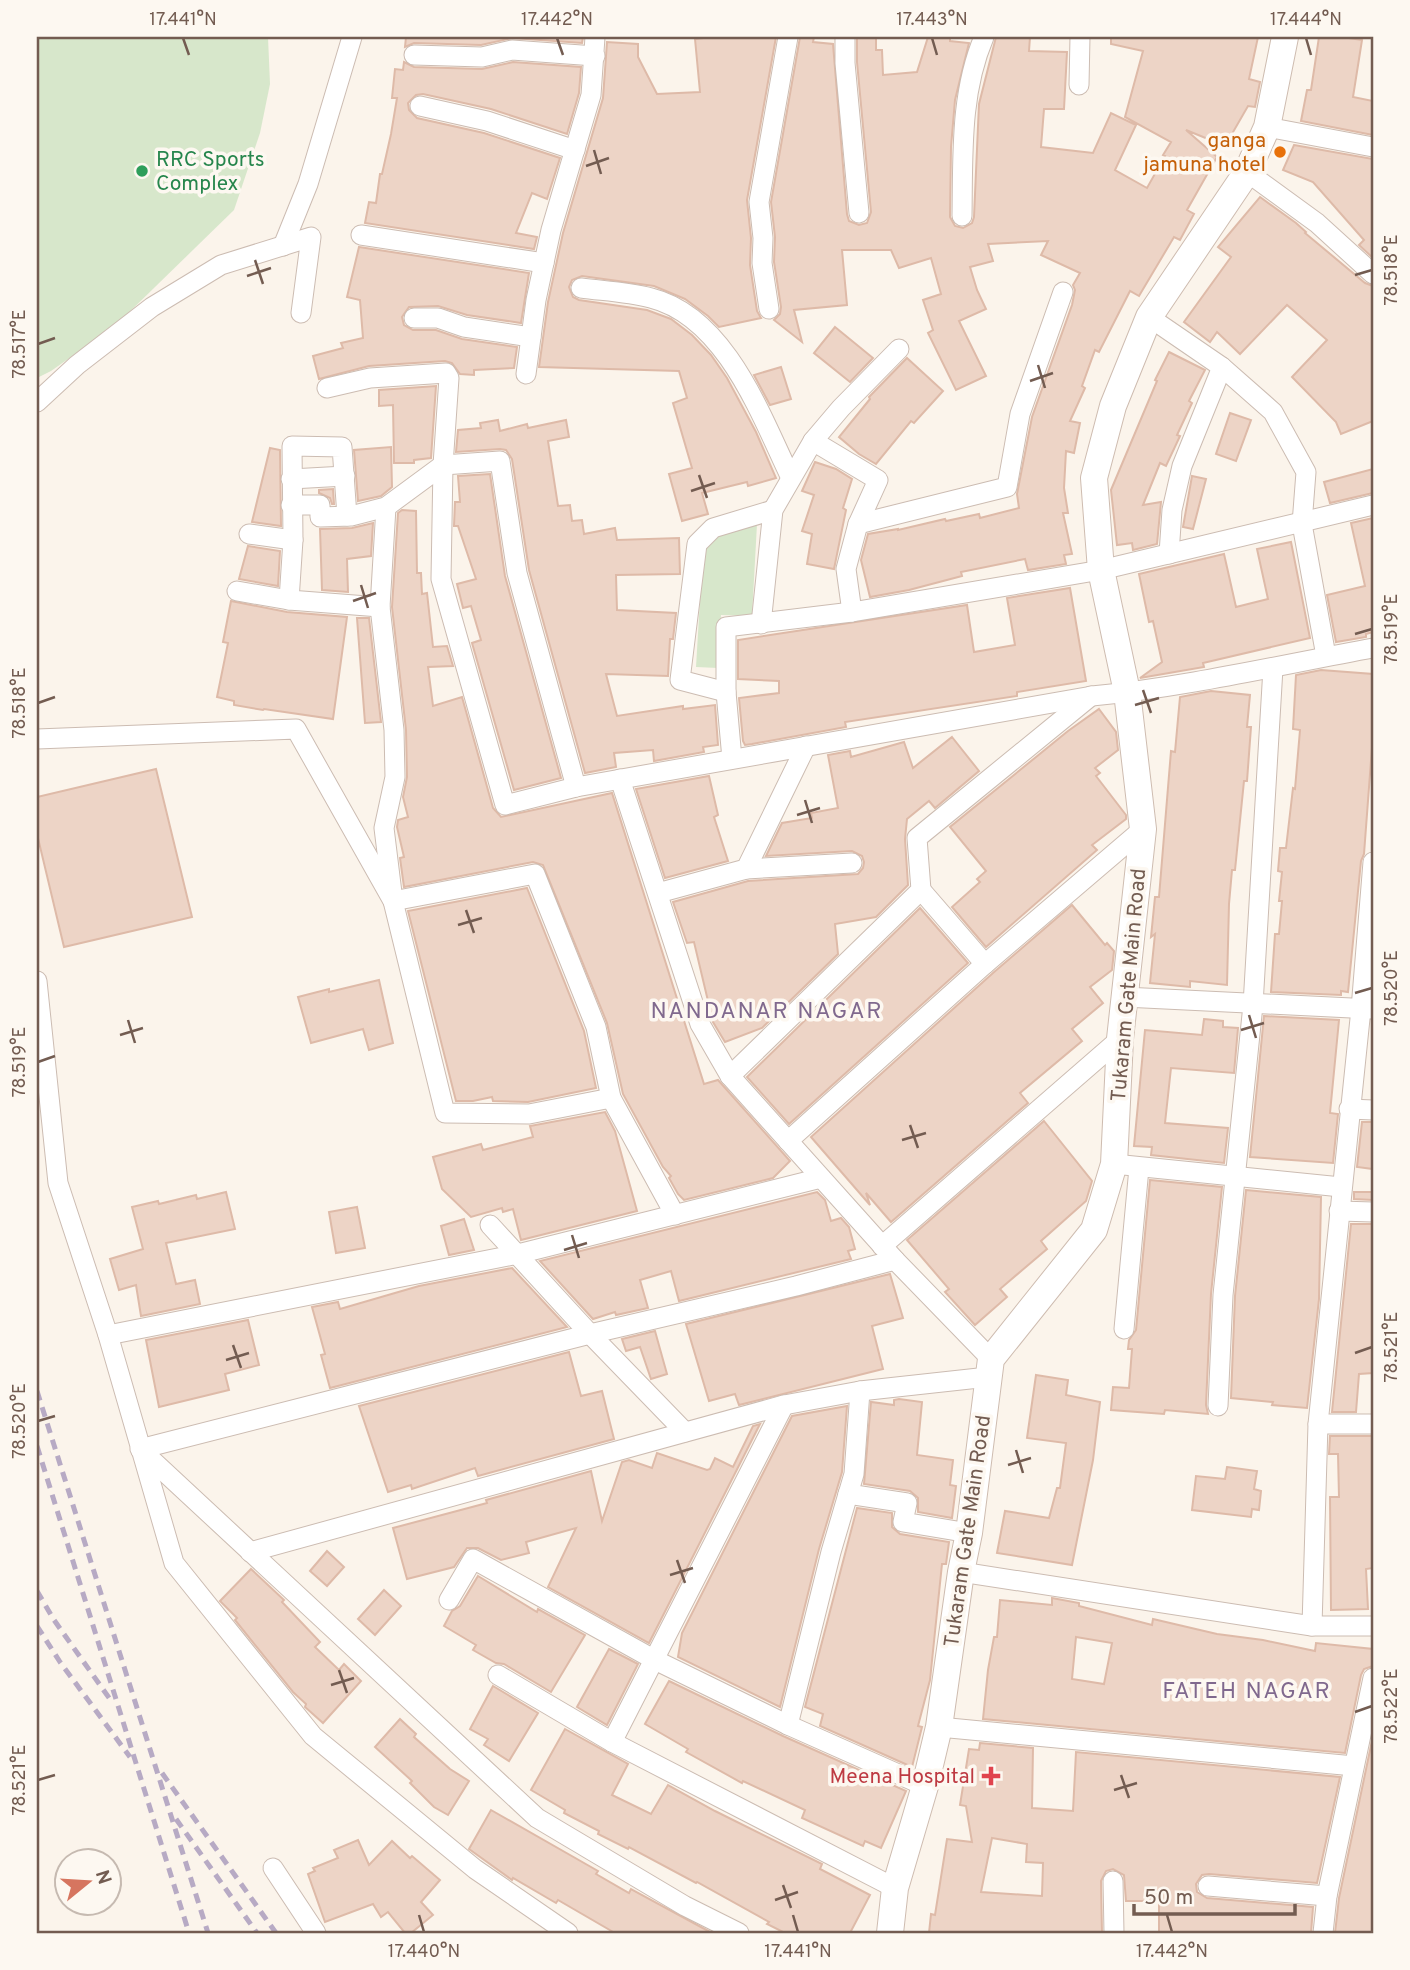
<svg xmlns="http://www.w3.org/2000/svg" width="1410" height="1970" viewBox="0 0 1410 1970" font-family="Overpass,sans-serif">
	<rect width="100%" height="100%" fill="#fbf4eb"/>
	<!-- green -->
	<g fill="#d7e7cb">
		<path d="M37,37H268L270,84L260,133L234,210L115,326L51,371L37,378Z"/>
		<path d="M757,524L752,616L721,615L718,668L696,667L703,549L719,531Z"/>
	</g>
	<!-- building -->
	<g fill="#edd4c6" stroke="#debaa8" stroke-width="2" fill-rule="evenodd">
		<path d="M406,37H583L582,43L512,38L481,45L414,43L405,47Z"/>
		<path d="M712,37H776L747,200L751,238L750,265L757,311L761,318L719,327L708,316L685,299L654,286L582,276L572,280L569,287L573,297L579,300L647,310L671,319L692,335L711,355L727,378L756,432L776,478L748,486L747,482L702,493L708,514L682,521L669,474L692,468L673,403L687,398L679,371L539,367L548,302L563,233L603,98L607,42L638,44V57L657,94L700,92L695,39Z"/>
		<path d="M800,37H814L813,42L833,44L847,214L849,221L859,225L867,223L871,212L857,62V37H876V50H882L883,75L917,72L928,37H950V41L969,43L955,100L951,147L950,217L955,226L963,228L972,223L974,217L979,104L996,37H1030L1029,51L1067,52L1064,109H1044L1041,147L1093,153L1111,113L1136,125L1115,170L1147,188L1165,156L1163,155L1171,142L1125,117L1143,51L1111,44V37H1258L1249,79L1260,82L1255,107L1248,106L1225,146L1186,130L1217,157L1187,210L1194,214L1180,240L1174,237L1139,296L1130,291L1099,352L1095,350L1082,386L1085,388L1070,421L1080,423L1074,453L1066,451L1064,488L1068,513H1063L1072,554L1064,555L1066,564L1028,570L1025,559L961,572L962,576L909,590L870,597L861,560L868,534L898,529V530L945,519L946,521L979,514L980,518L1019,508L1017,494L1032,417L1072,305L1075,290L1073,285L1080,273L1041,255L1048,241L988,244L993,261L970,267L977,290L986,309L959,321L986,376L956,390L928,333L933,330L923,300L941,294L931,258L899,268L891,250H842L847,305L794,310L802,342L774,320L780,314L781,307L774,262L775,237L771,202Z"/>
		<path d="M1319,37H1342L1362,40L1353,97L1373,101V135L1301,121L1307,90H1311Z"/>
		<path d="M404,62L414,67L482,69L513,62L581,67L579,93L567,134L491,109L423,94L416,95L408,103L409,110L417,118L484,133L560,158L547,199L532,193L516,233L537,237L534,249L365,223L369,202L376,203L380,174H382L391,134L397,98H392L395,69L403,70Z"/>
		<path d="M1294,145L1373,159V258L1359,245L1364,240L1313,182L1283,170Z"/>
		<path d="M1260,197L1296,223L1306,232L1305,233L1365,283L1373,286V421L1341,434L1336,422L1292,377L1327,340L1287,305L1240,354L1217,332L1210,342L1184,322L1231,257L1218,247Z"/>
		<path d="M359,247L529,273L521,323L467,315L438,306L409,307L402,317L404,325L413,330H436L462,339L517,347L514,368L474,370V375L460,374L452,363L445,361L369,366L319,379L313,356L343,348L341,343L363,338L360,300L347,297Z"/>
		<path d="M835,327L873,358L850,382L814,353Z"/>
		<path d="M1169,352L1205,370L1189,401L1192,403L1177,435L1180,436L1166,466L1160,463L1143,505L1161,502L1157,544L1133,550L1132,543L1117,545L1111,490L1157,381L1155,380Z"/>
		<path d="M907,358L943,391L914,423L911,421L876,464L859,454L839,437L870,399L869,397Z"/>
		<path d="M781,367L791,399L770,405L754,375Z"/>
		<path d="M436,386L431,458L414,460V463H394L393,405L379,406V390Z"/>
		<path d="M1230,413L1251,420L1236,461L1216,454Z"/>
		<path d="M498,420L500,431L527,424L528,428L566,420L569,437L548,441L558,506L570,505L572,521L582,520L584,534L615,528L617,540L679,538L680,574L616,575L617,610L676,613L673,639H670L668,676L606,674L617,716L683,706V709L715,705L718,745L703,747L704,752L654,761L653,750L614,753L616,767L585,773L529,570L512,459L506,450L500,449L456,452L458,430L481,428L480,423Z"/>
		<path d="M391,447L392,487L381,496L358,501L354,450Z"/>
		<path d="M270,448L280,450L281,526L252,522Z"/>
		<path d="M815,462L836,469L852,479L843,508L846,510L834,569L807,564L812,534L802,531L814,495L802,491Z"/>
		<path d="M1373,469V493L1330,503L1324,482Z"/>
		<path d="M490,474L505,576L561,778L514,790L472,643L481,640L471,606L463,608L457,584L476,579L458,526H454L455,502H460L458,476Z"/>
		<path d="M1192,476L1206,479L1193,529L1183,527Z"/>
		<path d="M333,489L334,504H332L330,498L319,493V490Z"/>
		<path d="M402,510L416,511L417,573H421L422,594L427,593L433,647L447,646L453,666L428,667L433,706L462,697L493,808L501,817L612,793L704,1084L718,1080L790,1161L773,1178L684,1200L678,1194L669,1178L671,1176L663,1167L623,1094L607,1023L543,865L533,862L404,887L400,858L404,857L397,827L398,820L408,817L403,797L407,777L406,730L392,607L398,513Z"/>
		<path d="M1373,518V632L1366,634V637L1336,642L1327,595L1365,586L1351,523Z"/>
		<path d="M373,523L371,556L347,559L348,592L322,590L320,529L352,528Z"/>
		<path d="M1291,542L1310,638L1203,663L1204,667L1140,678L1162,662L1153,621L1149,622L1139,574L1224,554L1236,607L1268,599L1257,549Z"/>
		<path d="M248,546L280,551L278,586L239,579Z"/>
		<path d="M1070,588L1086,681L1017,692V696L845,722L846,727L752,744L745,745L743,741L739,698L779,693V681L738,679V640L967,605L974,652L1015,645L1007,598Z"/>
		<path d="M231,601L287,612L347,617L333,719L264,709L263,710L234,705V701L217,697L228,643L223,642Z"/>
		<path d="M357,618H369L381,722L365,723Z"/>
		<path d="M1321,670L1373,674V734L1364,854L1361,861L1348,992L1341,991V995L1271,992L1275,934H1279L1282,901H1279L1282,872L1278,871L1280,848H1286L1293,788L1295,789L1300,730L1293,729L1296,675Z"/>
		<path d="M1211,691L1250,695L1247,727H1251L1247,781H1244L1235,870H1232L1229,904L1227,985L1190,981V987L1150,983L1155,934L1151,937L1155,897H1159L1171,751L1175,752L1180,697Z"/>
		<path d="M1099,709L1116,732L1118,750L1095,768L1100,773L1096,776L1126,815V819L1092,845L1097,850L986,947L952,907L980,882L977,879L986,871L950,827L1068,731Z"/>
		<path d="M952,737L979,771L935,808L929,801L907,819L905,839L908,885L876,917L835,924L838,954L762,1028L725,1042L713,1022L694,942L687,943L673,902L748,881L858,874L863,868L864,862L862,856L852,851L766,856L782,823L812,818L811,813L838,808L828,755L850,751L851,757L904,742L913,768Z"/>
		<path d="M156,769L192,917L64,947L37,834V797Z"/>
		<path d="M709,776L718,815L714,817L728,861L665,878L636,789Z"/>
		<path d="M527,888L584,1031L596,1088L528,1102L493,1101L492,1097L473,1101H456L408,911Z"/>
		<path d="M1072,905L1105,945L1107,943L1114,951L1112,970L1090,987L1103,1003L1072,1029L1082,1041L1020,1093L1028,1103L891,1222L866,1193L870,1205L811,1137L993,973Z"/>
		<path d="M920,908L968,963L789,1124L747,1077Z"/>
		<path d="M379,980L393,1043L369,1050L363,1029L311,1043L298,997L329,989V992Z"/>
		<path d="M1264,1016L1339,1020L1330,1113L1338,1114L1333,1163L1250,1157Z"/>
		<path d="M1204,1019L1223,1021V1027L1238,1028L1234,1073L1171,1068L1165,1123L1228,1128L1224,1163L1151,1155L1152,1147L1134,1146L1145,1030L1202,1035Z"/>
		<path d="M605,1112L615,1131L637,1211L521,1240L513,1209L503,1212L502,1208L471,1217L442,1189L433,1157L481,1144L483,1150L533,1137L530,1126Z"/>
		<path d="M1044,1121L1092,1181L1086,1201L1041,1241L1047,1249L1000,1289L1007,1297L975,1325L945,1292L949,1289L907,1240Z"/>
		<path d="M1362,1122H1373V1169L1357,1167Z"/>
		<path d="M1150,1180L1222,1187L1211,1294L1206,1405L1208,1414L1165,1410L1164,1414L1111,1410L1113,1387L1129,1388L1132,1349H1128L1129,1340L1136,1330Z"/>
		<path d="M1246,1190L1321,1197L1319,1299L1307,1408L1272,1405L1273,1402L1231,1398L1235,1296Z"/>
		<path d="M226,1192L235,1229L166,1243L176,1284L195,1280L200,1304L141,1316L136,1285L119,1290L110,1259L143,1249L132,1207L158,1201L159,1204L196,1195L197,1199Z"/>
		<path d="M817,1192L825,1200L831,1221L841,1218L849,1227L855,1249L848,1251L851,1259L679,1301L671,1271L640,1280L648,1308L616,1315L615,1312L593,1319L540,1261Z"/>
		<path d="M1354,1192H1373V1200L1354,1199Z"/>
		<path d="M357,1207L365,1248L336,1253L329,1212Z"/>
		<path d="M464,1219L474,1250L449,1255L441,1226Z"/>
		<path d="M1351,1224H1373V1373L1359,1374L1356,1412H1332Z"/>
		<path d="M512,1268L567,1327L330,1388L321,1355L325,1354L312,1307L338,1302L340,1309L419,1286Z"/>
		<path d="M890,1274L903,1318L872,1326L883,1369L739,1405L735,1394L709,1401L686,1324Z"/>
		<path d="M248,1320L259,1365L225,1374L229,1390L159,1407L146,1340Z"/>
		<path d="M655,1331L667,1374L651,1379L640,1347L626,1351L622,1339Z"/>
		<path d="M569,1352L581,1396L602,1391L614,1439L478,1476L475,1468L412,1489L411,1485L388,1492L359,1406Z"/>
		<path d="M1036,1375L1068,1380L1066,1395L1100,1402L1093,1460L1072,1565L997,1553L1005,1511L1049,1518L1057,1488H1060L1066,1443L1027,1438Z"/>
		<path d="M899,1399L922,1402L917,1455L953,1460L950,1485L956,1486L952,1518L918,1512V1498L910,1491L864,1484L871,1402L894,1405V1400Z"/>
		<path d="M847,1406L842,1472L819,1549L780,1707L678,1657L682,1633L792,1416Z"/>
		<path d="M760,1424L649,1643L548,1587L576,1528L526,1542L529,1553L501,1560L478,1548H467L454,1567L407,1579L393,1528L487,1503L486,1500L591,1471L602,1521L622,1462L629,1460L652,1468L657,1453L707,1470L710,1469L715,1458L733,1467L753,1426Z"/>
		<path d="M1330,1436H1373V1568L1366,1569L1368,1609L1331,1610L1330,1497H1339L1338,1454H1329Z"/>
		<path d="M1227,1467L1257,1471L1254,1489L1261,1491L1259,1510L1252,1509L1251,1517L1192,1510L1196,1476L1225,1479Z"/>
		<path d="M857,1508L892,1513V1527L900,1534L949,1542L946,1564H942L930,1680L918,1726L922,1727L912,1767L820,1726L823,1714L805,1707Z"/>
		<path d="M327,1551L344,1567L327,1586L310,1571Z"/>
		<path d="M251,1569L284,1600L282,1602L320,1642L315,1647L339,1670L344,1664L361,1681L323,1723L305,1707L306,1704L293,1692L235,1620L237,1618L220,1601Z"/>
		<path d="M478,1576L537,1612L538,1609L585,1635L551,1692L504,1664L496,1663L473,1650L476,1645L444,1626L452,1611L460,1606Z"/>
		<path d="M384,1590L401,1606L375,1635L358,1619Z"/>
		<path d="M1052,1598L1079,1603V1606L1152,1625L1153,1619L1217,1634L1263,1640L1315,1651L1316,1643L1373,1649V1666L1364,1669L1361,1675L1345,1753L983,1719L988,1670L994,1637H997L1000,1600L1052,1605ZM1076,1637L1112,1643L1104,1684L1072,1679Z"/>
		<path d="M609,1649L638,1664L607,1725L577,1707Z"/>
		<path d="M669,1681L783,1736L906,1791L881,1848L865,1841L863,1846L802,1818L805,1810L743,1781L742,1783L686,1752L688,1749L645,1724Z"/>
		<path d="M493,1686L538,1713L509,1761L484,1745L488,1739L470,1729Z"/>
		<path d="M400,1719L416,1734L414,1737L450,1769L469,1781L448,1815L434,1807L410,1783L412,1781L375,1747Z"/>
		<path d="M565,1729L628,1764L612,1795L651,1814L668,1785L715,1811L822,1864L820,1869L870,1895L850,1933H785L767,1924L769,1922L697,1882L696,1883L629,1847L628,1849L598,1834L599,1831L564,1813L565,1810L531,1790Z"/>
		<path d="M1373,1736V1933H1335L1339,1898Z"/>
		<path d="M980,1743L1033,1748L1032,1808L1073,1811L1076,1752L1340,1777L1317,1883L1209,1874L1202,1875L1196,1884L1197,1892L1207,1898L1313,1907L1311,1933H1159V1901H1126L1124,1875L1113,1869L1106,1871L1101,1881L1102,1933H929L931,1914L935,1915L947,1839L972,1842L966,1806L960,1805L969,1749L979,1750ZM992,1838L1027,1844L1026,1862L1043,1863L1042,1896L981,1892Z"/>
		<path d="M491,1810L598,1871L596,1874L629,1893L631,1889L712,1933H615L558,1900L556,1903L513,1878L512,1880L469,1849Z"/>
		<path d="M358,1840L369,1865L392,1841L410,1858L412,1856L440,1880L421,1902L433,1915L411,1933H405L388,1912L381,1917L373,1904L325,1922L308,1874L315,1871L313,1868L338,1858L334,1850Z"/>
	</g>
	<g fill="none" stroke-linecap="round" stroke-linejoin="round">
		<!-- street casing -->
		<g stroke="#ccbcb2" stroke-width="21">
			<g id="street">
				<path d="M845,37V63L859,213"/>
				<path d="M414,55L482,57L512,50L595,56"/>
				<path d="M1079,85L1080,37"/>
				<path d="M420,106L487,121L575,150"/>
				<path d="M1267,127L1373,147"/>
				<path d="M1247,172L1317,223L1373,274"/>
				<path d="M962,216C963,155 960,93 984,37"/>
				<path d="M361,235L544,263"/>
				<path d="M283,246L308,184L352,37"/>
				<path d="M581,288C604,291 628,292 651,298C726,317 761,416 791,478"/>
				<path d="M769,309L762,263L763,238L759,202L788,37"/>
				<path d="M1149,317L1222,367L1273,412L1306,472L1302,524L1326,656"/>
				<path d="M414,318H438L464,327L531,337"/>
				<path d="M526,374L536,300L551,230L591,95L595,37"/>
				<path d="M327,388L370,378L446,373L449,378L443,465L441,579L505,805L576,787L1092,696C1186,687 1280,665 1373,648"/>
				<path d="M37,402L77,365L152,307L221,265L311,237L301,313"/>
				<path d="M813,441L878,480L858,524L846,569L852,612"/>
				<path d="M291,479L345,476"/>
				<path d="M291,505H320V517L351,516L386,507L443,465L500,461L517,573L576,787"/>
				<path d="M386,507L380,607L394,730L395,777L384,828L393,901L445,1113L529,1114L611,1098L675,1215"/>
				<path d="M858,524L1007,487L1020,414L1063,292"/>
				<path d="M249,534L293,540"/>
				<path d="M1169,554L1172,510L1182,466L1222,367"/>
				<path d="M237,591L289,600L380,607"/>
				<path d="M289,600L293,540L292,446L342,447L347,516"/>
				<path d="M761,624L773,510L813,441L841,408L899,349"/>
				<path d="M726,692L680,680L697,544L713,528L773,510"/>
				<path d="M37,739L296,729L393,901L535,874L596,1027L611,1098"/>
				<path d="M732,759L726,692V627L852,612L1101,570L1373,505"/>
				<path d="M620,779L700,1024L730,1076L895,1260L991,1359"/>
				<path d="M746,869L852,863"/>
				<path d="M921,890L985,964"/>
				<path d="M658,893L746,869L806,746"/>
				<path d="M37,981L58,1183L108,1335L174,1563L313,1736L475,1869L568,1933"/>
				<path d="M1124,997L1372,1009"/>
				<path d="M730,1076L921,890L917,838L1091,696"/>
				<path d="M1349,1109L1373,1110"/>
				<path d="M788,1141L985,964L1143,829"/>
				<path d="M1114,1164L1341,1187"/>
				<path d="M1339,1211L1373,1212"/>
				<path d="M490,1225L590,1334L685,1432"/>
				<path d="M882,1246L1120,1039"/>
				<path d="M1124,1329L1139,1168"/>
				<path d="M108,1335L518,1254L821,1178"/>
				<path d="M1218,1406L1223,1295L1253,1005L1273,668"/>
				<path d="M1318,1424H1373"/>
				<path d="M140,1449L590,1334L796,1286L895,1260"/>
				<path d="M141,1450L537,1818L685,1906L739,1933"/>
				<path d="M848,1494L907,1503L903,1522L969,1533"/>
				<path d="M250,1552L784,1405L860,1391L988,1377"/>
				<path d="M961,1572L1312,1626H1373"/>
				<path d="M449,1600L473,1559L655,1660L788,1725L925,1786"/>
				<path d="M1312,1626L1318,1424L1361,1009L1373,862"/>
				<path d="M498,1675L612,1742L895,1888"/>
				<path d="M788,1725L831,1552L854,1474L860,1391"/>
				<path d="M939,1727L1354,1766"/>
				<path d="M612,1742L784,1405"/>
				<path d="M273,1868L316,1933"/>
				<path d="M1113,1881L1114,1933"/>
				<path d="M1208,1886L1327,1896"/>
				<path d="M1323,1933L1327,1896L1373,1678"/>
			</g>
		</g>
		<!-- secondary casing -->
		<g stroke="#cebcb0" stroke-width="28">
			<path id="secondary" d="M890,1933L895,1888L925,1786L939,1727L961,1572L969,1533L991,1359L1094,1230L1114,1164L1120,1039L1143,829L1127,692L1101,570L1094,478L1113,406L1149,317L1247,172L1267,127L1285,37"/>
		</g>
		<!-- street -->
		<use href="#street" stroke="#fff" stroke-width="19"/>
		<!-- secondary -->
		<use href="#secondary" stroke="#fff" stroke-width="26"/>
		<!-- rail -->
		<g stroke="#b7aac4" stroke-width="5" stroke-dasharray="10 7" stroke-linecap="butt">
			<path d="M37,1391L208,1933"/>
			<path d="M37,1446L189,1933"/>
			<path d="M37,1591L54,1620L112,1702"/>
			<path d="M37,1626L60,1662L130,1757"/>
			<path d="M162,1773L276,1933"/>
			<path d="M176,1819L257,1933"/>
		</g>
	</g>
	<!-- ticks -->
	<path fill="none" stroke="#735c51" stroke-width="2.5" d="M183,38L189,55M557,38L563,55M932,38L937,55M1306,38L1311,55M594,150L601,174M586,166L609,158M255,260L263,284M1355,275L1372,270M247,276L271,268M38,344L55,338M1038,365L1045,388M1030,381L1053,373M699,475L707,498M691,491L715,483M361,585L368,608M353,601L376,593M1355,634L1372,629M1143,690L1151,713M38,703L55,697M1135,705L1159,698M805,800L812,823M797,815L820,808M466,910L474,933M458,925L482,918M1355,993L1372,988M1249,1015L1256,1038M128,1020L135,1043M1241,1030L1264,1023M120,1035L143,1028M38,1062L55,1056M910,1125L918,1148M902,1140L926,1133M572,1235L579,1258M564,1250L587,1243M233,1345L241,1368M1355,1353L1372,1347M226,1360L249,1353M38,1421L55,1416M1016,1450L1023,1473M1008,1465L1031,1458M677,1560L685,1583M670,1575L693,1568M339,1670L347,1693M331,1685L354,1678M1355,1712L1372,1706M1121,1775L1129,1798M38,1780L55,1775M1114,1790L1137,1783M783,1885L791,1908M775,1900L798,1892M419,1915L424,1932M793,1915L798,1932M1167,1915L1172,1932"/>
	<!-- markers -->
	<circle fill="#e8710a" stroke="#fdf8f1" stroke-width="2.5" cx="1280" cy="152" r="7"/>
	<circle fill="#2e9e5b" stroke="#fdf8f1" stroke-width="2.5" cx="142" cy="171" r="7"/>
	<path fill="#e0444e" stroke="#fdf8f1" stroke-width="2.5" d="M987.5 1765.5h7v7h7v7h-7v7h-7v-7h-7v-7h7z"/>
	<g text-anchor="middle" stroke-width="7" stroke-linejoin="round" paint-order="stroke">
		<!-- food labels -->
		<g font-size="21" fill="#c56008" stroke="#fdf8f1" text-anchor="end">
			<text x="1266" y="147">ganga<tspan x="1266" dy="24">jamuna hotel</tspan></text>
		</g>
		<!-- leisure labels -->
		<g font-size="21" fill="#27864d" stroke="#fdf8f1" text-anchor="start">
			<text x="156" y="166">RRC Sports<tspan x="156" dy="24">Complex</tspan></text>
		</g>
		<!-- street labels -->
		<g font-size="21" fill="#735c51" stroke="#fdf8f1">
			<text transform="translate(1128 985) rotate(-85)" y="7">Tukaram Gate Main Road</text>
			<text transform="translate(967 1531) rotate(-82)" y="7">Tukaram Gate Main Road</text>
		</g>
		<!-- health labels -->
		<g font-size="21" fill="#be3a42" stroke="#fdf8f1" text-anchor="end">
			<text x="975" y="1783">Meena Hospital</text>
		</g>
		<!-- neighbourhood labels -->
		<g font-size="23" letter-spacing="2" fill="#80698e" stroke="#fdf8f1">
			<text x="767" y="1018">NANDANAR NAGAR</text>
			<text x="1247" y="1698">FATEH NAGAR</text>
		</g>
	</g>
	<!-- border -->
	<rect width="1410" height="1970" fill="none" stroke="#fdf8f1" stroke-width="77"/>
	<!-- north arrow -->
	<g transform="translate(88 1882) rotate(72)"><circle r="33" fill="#fdf8f1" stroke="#c6bab1" stroke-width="2"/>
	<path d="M0-5L12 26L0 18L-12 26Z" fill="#d6755f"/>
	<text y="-10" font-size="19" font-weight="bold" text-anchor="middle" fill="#735c51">N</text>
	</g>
	<!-- scale -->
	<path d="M1134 1904v10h161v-10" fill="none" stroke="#735c51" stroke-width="3.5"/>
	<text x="1144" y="1904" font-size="21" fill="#735c51" stroke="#fdf8f1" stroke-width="5" paint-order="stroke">50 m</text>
	<rect x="38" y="38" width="1334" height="1894" fill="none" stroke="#735c51" stroke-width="2.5"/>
	<g font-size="18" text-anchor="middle" fill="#735c51">
		<text x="183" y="25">17.441°N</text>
		<text x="557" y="25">17.442°N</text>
		<text x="932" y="25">17.443°N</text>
		<text x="1306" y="25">17.444°N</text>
		<text transform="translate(1391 270) rotate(-90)" y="6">78.518°E</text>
		<text transform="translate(19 344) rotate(-90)" y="6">78.517°E</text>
		<text transform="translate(1391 629) rotate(-90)" y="6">78.519°E</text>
		<text transform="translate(19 703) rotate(-90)" y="6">78.518°E</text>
		<text transform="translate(1391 988) rotate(-90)" y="6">78.520°E</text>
		<text transform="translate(19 1062) rotate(-90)" y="6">78.519°E</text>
		<text transform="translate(1391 1347) rotate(-90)" y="6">78.521°E</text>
		<text transform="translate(19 1421) rotate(-90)" y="6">78.520°E</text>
		<text transform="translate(1391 1706) rotate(-90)" y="6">78.522°E</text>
		<text transform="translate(19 1780) rotate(-90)" y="6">78.521°E</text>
		<text x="424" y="1957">17.440°N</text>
		<text x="798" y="1957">17.441°N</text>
		<text x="1172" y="1957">17.442°N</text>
	</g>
</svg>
